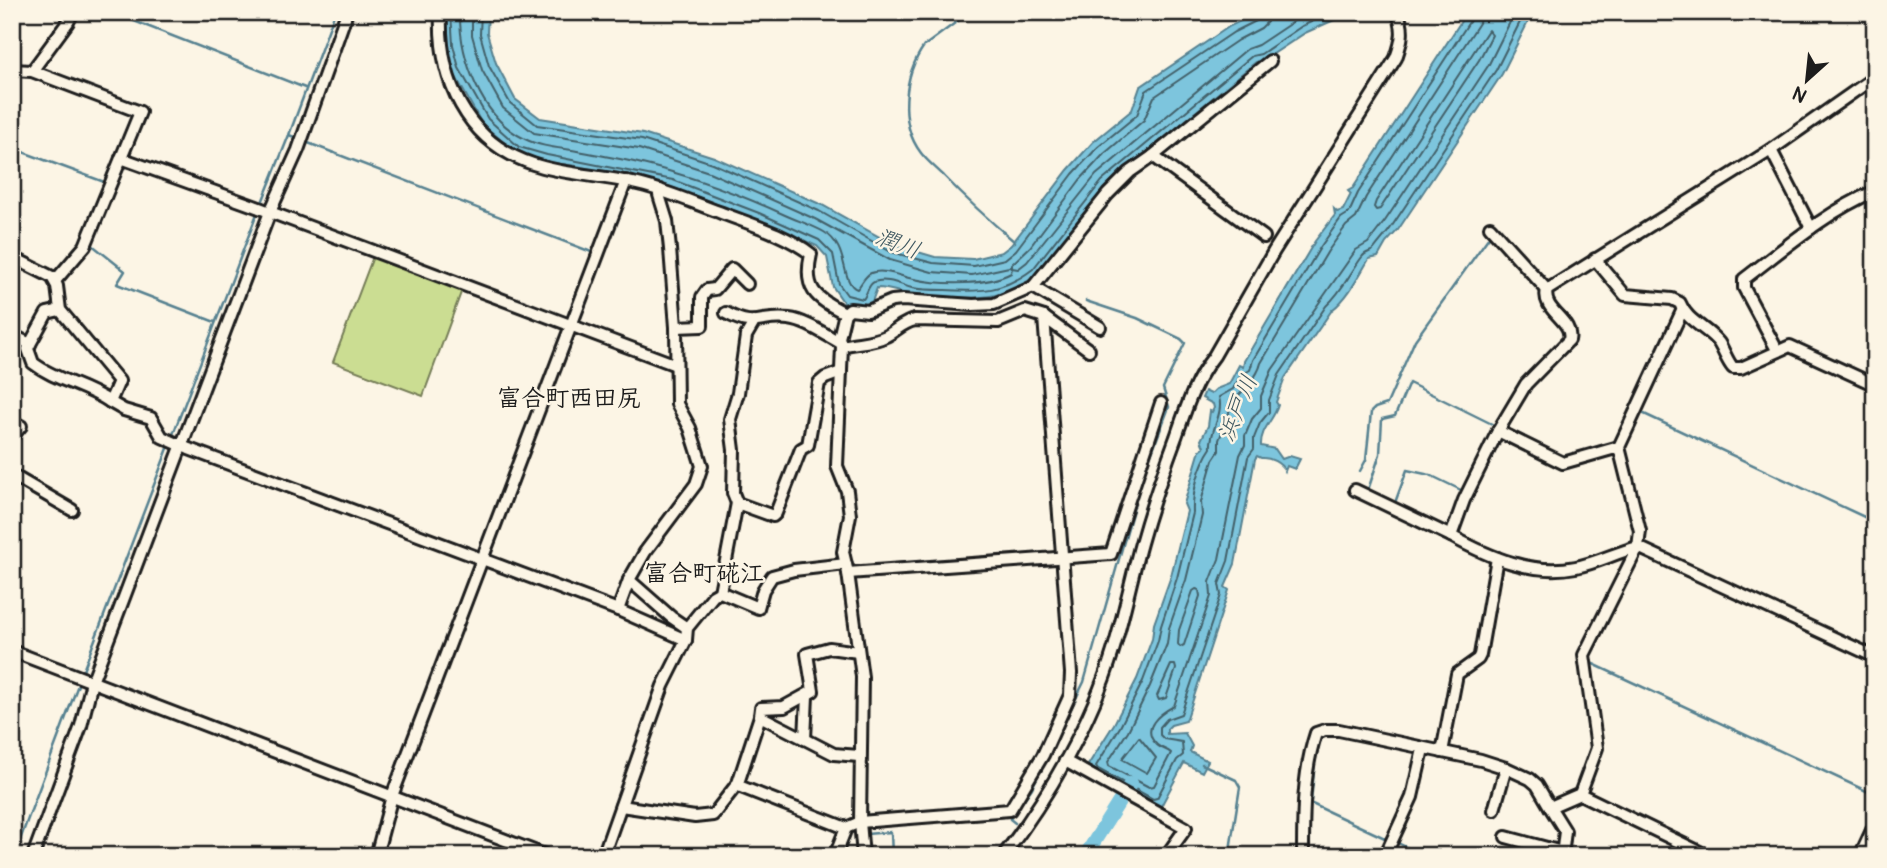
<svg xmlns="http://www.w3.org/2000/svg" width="1887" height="868" viewBox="0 0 1887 868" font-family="Pangolin,'Klee One',sans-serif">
	<rect width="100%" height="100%" fill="#fcf5e5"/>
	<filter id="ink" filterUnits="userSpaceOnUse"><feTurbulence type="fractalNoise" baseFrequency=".0143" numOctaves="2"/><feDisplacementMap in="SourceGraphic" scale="14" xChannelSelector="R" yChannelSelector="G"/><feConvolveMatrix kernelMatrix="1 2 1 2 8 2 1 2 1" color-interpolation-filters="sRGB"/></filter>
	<g filter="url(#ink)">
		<!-- green -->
		<path fill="#cbdd92" stroke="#747c57" stroke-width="2" d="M374,254L463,287L423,396L333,362Z"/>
		<!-- water -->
		<g fill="#7dc5dd" stroke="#568190" stroke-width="2">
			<path d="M445,12H488L487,33L496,63L515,99L540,118L643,134L714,157L822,205L894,245L935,257L973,259L1002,252L1011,245L1068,170L1093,142L1132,110L1140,87L1230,26L1259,12H1352L1305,33L1261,62L1257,61L1106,186L1038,274C1006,298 985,299 946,297C936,297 924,298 914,296C901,293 890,288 877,288L870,307L844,303L833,287L827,257L817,246L756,219L671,187L577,166L546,162L517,153L482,124L452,70L447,46Z"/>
			<path d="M1467,12H1533L1502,74L1398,230L1386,243L1378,257L1369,259C1359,276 1348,298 1332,310L1285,378L1276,402L1278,405C1274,420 1260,429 1261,446L1275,449L1282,459L1290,456L1300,459L1295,469L1287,466L1285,471C1281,463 1270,457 1261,458L1257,456L1255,459L1235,564L1225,587L1229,590L1186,721L1171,725L1167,729V734L1185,733L1192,746L1190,752L1208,761L1202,772L1184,763L1159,810L1085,770L1114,724L1137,679L1152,639L1154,624L1171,576L1187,511L1184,504L1200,450L1204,447L1201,440L1208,426L1210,411L1212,412L1214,408L1213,404L1202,398L1205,391L1211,394L1216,389L1229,384L1239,365L1243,367L1244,361L1315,241L1335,215L1334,209L1337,212L1343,210L1351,194L1348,191L1353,188Z"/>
		</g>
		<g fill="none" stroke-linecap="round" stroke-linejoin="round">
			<!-- shore -->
			<g stroke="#436069" stroke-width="2">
				<path d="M451,12L453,45L459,68L488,119L519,147L547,155L673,180L759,213L819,240L833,254L839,284L847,295L863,299C867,295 868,284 874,282C886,277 901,285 912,288C923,290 934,290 945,290C982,292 1003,292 1033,269L1102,181L1252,56L1261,54L1302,26L1334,12"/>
				<path d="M460,12C459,57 481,118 525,139C541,147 560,148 577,151C596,154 615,158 634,162C686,174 737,193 785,215C798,221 812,225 824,232C850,247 840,283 857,289C862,284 864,276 871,273C885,268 901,277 914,279C941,285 987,286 1011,273L1012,268L1018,269L1027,262L1096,175L1247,49L1258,45L1297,19L1313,12"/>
				<path d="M472,12V35L482,70L503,108L534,133L639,149L709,172L815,219L890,260L932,272L972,275L1009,267L1012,268V264L1030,247L1080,180L1104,154L1144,120L1154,97L1238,40L1261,28L1267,22L1269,12"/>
				<path d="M481,12L480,34L489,66L510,103L537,125L642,140L712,163L819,211L891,252L933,263L974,266L1005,259L1016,250L1073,174L1098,147L1137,115L1146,91L1234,32L1256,21L1260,12"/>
				<path d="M1472,12L1471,19L1358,193L1349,213L1341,218L1321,246L1253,360L1250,370L1241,375L1233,389L1219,397C1224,415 1209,431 1211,448C1199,465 1192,493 1193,513L1177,578L1161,626L1158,641L1143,681L1120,727L1096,766L1098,769L1153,799L1157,798L1177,760L1183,755L1182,742L1164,739L1160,735V727L1167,719L1181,714L1221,595L1219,584L1228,561L1248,457L1254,449V438L1260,423L1269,412V400L1279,375L1326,306C1342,292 1350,273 1362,257C1366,251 1372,253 1375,248C1381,240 1387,234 1392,226L1496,70L1525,12"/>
				<path d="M1481,12L1479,23L1366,197L1356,218L1346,226L1328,251L1261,363C1258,377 1241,394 1230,403L1229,413L1219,440V451L1213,460L1201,502L1202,515L1186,580L1169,628L1167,644L1150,686L1128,731L1108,762L1109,766L1149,787L1154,786L1171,753C1167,749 1161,749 1157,745C1139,728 1161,713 1174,706L1211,596L1210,582L1219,559L1240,455L1245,445V436L1252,419L1261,408V396L1272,370L1356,250L1368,243L1385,221L1488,66L1515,12"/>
				<path d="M1488,30L1492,35L1479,60L1380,209L1376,210L1374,207L1376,201Z"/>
				<path d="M1196,589L1199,590L1200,596L1184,645L1180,647L1178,644L1179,630L1193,591Z"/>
				<path d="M1171,665H1175L1176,669L1166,698L1159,700L1157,696Z"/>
				<path d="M1139,737L1156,758L1147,773L1122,759Z"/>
			</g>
			<!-- stream -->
			<g stroke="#568190" stroke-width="2.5">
				<path d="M111,12L305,88"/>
				<path d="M970,12L924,46C904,74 898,123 921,153C927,161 936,168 944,176C966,199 990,221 1015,242"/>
				<path d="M297,138L289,135L335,12"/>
				<path d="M303,141L594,253"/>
				<path d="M12,148L107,183"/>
				<path d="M261,205L289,135"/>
				<path d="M91,244L125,271L117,284L215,322"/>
				<path d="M1654,360L1677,309"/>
				<path d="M1725,365L1729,373H1735"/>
				<path d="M1629,410L1635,401"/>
				<path d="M1640,412L1875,522"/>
				<path d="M172,437L258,211"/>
				<path d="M1360,471L1366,460L1371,412L1375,408L1387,404L1415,340L1491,234"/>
				<path d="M1368,490L1380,454L1382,419L1395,416L1409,383L1498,427"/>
				<path d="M1396,500L1407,470L1430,475L1463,491L1464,490"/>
				<path d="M1589,662L1875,795"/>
				<path d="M81,676L170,443"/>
				<path d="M1202,764L1236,780L1240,787L1229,856"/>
				<path d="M1312,804L1389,840"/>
				<path d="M1308,807L1311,801L1316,752"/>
				<path d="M627,812L669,818"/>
				<path d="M697,821L714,820L739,791"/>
				<path d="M1015,823L1010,819L1032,788L1084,682L1142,478L1169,407L1163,388L1185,343L1181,339L1137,318L1086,301"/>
				<path d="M866,834L891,832L892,856"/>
				<path d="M1398,843L1424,856"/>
				<path d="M1308,848V856"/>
				<path d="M14,856L79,682"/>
			</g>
			<!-- river -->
			<path stroke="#7dc5dd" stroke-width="14" d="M1085,856L1131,783"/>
			<!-- minor casing -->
			<g stroke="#1c1c1c" stroke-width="16">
				<g id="minor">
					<path d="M441,12C438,79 466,142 533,164C565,175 601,175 633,183C663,189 691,202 719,212C750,224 785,234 811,254C803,289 815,298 845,313L850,309L868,311L892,301L903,300L973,305L994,304L1033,287L1108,194L1130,172L1153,156L1264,237"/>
					<path d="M12,70L32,71L140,112L85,246L55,281"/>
					<path d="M32,71L68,22L73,12"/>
					<path d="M1875,77L1771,150L1547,290C1541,311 1574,320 1569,340L1526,384L1498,431L1464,500L1451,536C1489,557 1532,576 1576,567C1597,563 1617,552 1638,547L1875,657"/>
					<path d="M1771,150L1811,228"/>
					<path d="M1153,156L1270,61"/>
					<path d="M121,158L254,206L676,365"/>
					<path d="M660,190L659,195L667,221L670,249L676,327L677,404L690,428L702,466L696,484L645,552L629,580L671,617L687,628"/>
					<path d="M1490,227L1547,290"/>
					<path d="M12,257L52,277L57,286L60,310L119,381L110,402L124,410L151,418L162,437L189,449L618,610L686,640"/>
					<path d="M1595,259L1625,295L1672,299L1680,303C1686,321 1708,328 1719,343C1724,351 1727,361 1733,368H1741L1790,346L1875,385"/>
					<path d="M1033,287L1100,327"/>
					<path d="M60,310L47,313L30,344L28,349L33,363C56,381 86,385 110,402"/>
					<path d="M726,313C757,330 760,315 789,319C806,321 824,334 839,342"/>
					<path d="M845,313L839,338L842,346L837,466L847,491L850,515L843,552L848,573L862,677L860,822L863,856"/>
					<path d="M1044,317L1089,350"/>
					<path d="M676,327L702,326V297L707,290L715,289L732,269L747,284"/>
					<path d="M12,335L30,344"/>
					<path d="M1777,350L1744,288V279C1786,247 1826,212 1875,191"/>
					<path d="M12,422L21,426L12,437"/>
					<path d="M1498,431L1563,463L1619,447"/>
					<path d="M12,475L72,510"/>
					<path d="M1355,490L1451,536"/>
					<path d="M737,503L733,493L734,450L730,419L738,393L746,336L753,324"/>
					<path d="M848,573L1111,554L1161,403"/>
					<path d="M720,592L737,503L773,516L776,513L801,449L808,445L819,383L825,378L841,372"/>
					<path d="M618,610L629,580"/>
					<path d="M12,651L547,856"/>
					<path d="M760,716L761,708L784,707L813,691L807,654L829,648L858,652"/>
					<path d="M805,739L807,696"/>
					<path d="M1442,752L1457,674L1478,659L1480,655L1497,558"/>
					<path d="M1065,761L1186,828L1166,856"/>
					<path d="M736,785L846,828"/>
					<path d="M1580,794L1708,856"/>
					<path d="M621,806L695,817L713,815L738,783L760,716L834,754L859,756"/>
					<path d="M1550,807L1565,831L1562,856"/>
					<path d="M1494,810L1506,768"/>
					<path d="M1506,837L1562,852"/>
					<path d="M33,856L81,726L92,682L270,212L298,150L347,12"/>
					<path d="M376,856L392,796L626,181"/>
					<path d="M603,856L663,686L686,640L687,628L713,596L720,592L758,608L763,590L772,576L794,570L846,564"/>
					<path d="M835,856L846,828L860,822L1010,810L1043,755L1070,695L1071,673L1044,317L1025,311L998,322L915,320C903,322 896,331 886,336C873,343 856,342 842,346"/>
					<path d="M1003,856C1048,798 1092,721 1113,651C1124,615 1131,579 1141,543C1151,507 1163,472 1176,437C1186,408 1195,380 1214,356L1274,251L1396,58C1402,41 1405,29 1397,12"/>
					<path d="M1303,856C1303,815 1303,772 1316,733L1325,730H1339L1481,760L1506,768L1530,779L1537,785L1550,807L1580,794L1597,748L1584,655L1638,547L1640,531L1619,447L1683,309"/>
					<path d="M1385,856L1412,797L1423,749"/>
					<path d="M1860,856L1875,824"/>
				</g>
			</g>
			<!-- minor -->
			<use href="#minor" stroke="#fcf5e5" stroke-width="10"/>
		</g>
	</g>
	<g text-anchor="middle" stroke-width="5" stroke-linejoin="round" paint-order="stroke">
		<!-- water labels -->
		<g font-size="23" font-style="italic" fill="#3e5760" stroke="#fcf5e5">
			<text transform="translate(898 243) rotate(21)" y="8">潤川</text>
			<text transform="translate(1237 408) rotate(-68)" y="8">浜戸川</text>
		</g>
		<!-- quarter labels -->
		<g font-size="24" font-weight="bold" fill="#1c1c1c" stroke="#fcf5e5">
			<text x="569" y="406">富合町西田尻</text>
			<text x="704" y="581">富合町硴江</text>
		</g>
	</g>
	<!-- margin -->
	<rect width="1887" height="868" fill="none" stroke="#fcf5e5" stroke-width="42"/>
	<rect x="21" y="21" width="1845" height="826" fill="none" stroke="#1c1c1c" stroke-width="2.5" filter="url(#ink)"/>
	<!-- north arrow -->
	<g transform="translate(1807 80) rotate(207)" stroke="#fcf5e5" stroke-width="5" paint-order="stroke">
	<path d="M0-5L12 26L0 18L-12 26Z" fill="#1c1c1c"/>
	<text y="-10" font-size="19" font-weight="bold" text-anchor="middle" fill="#1c1c1c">N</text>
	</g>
</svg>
